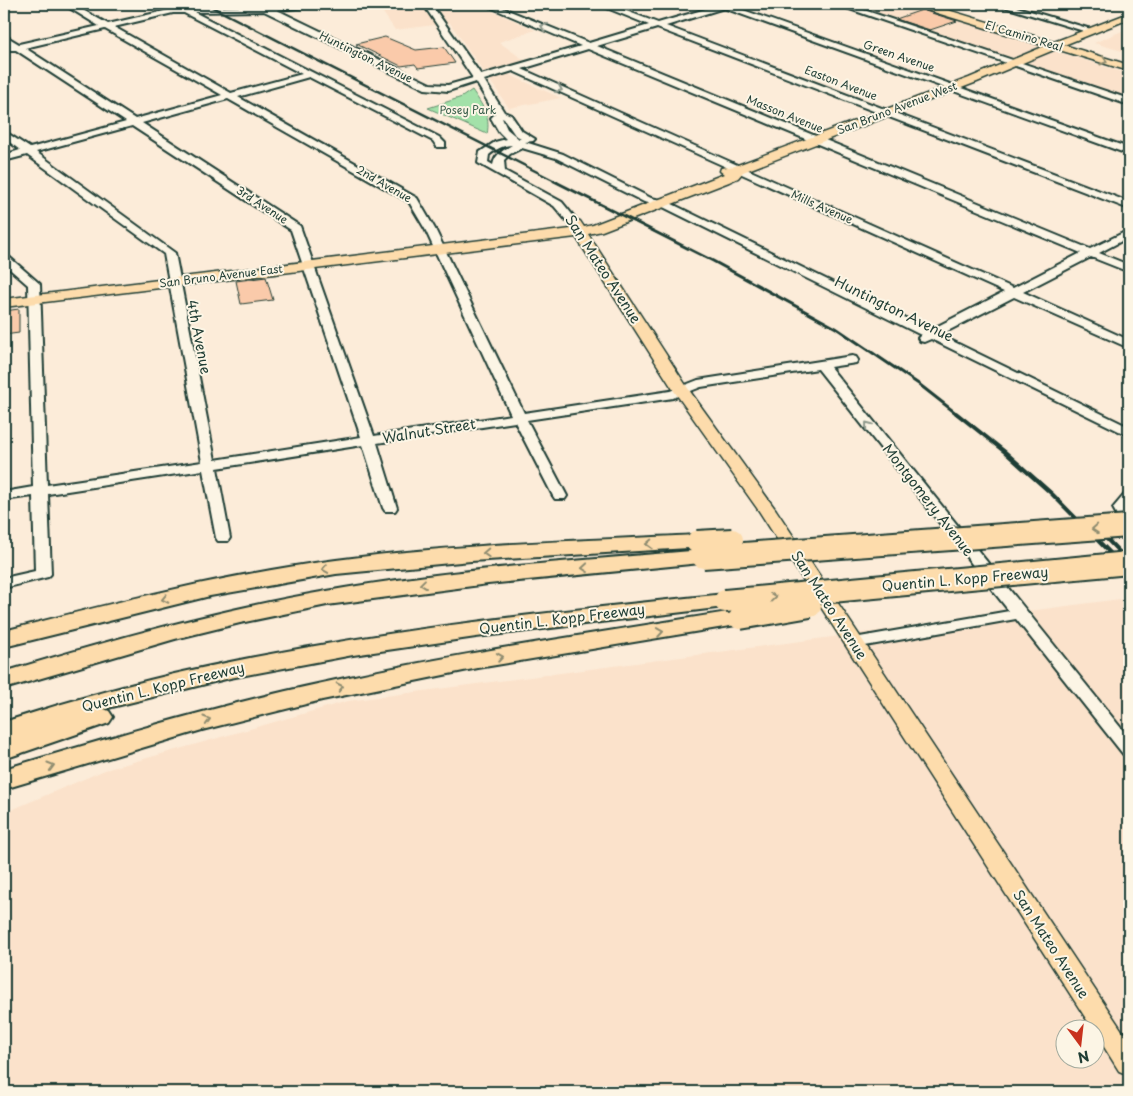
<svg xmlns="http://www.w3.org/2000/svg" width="1133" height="1096" viewBox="0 0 1133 1096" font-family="'Playpen Sans',sans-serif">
	<rect width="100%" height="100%" fill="#fcecd9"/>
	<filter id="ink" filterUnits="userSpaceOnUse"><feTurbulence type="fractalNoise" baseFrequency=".02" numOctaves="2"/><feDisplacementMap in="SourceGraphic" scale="10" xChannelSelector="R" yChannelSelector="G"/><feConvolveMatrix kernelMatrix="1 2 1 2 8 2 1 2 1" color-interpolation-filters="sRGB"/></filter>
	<g filter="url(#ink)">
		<!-- built -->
		<g fill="#fbe2cb" fill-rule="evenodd">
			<path d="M377,4H477L535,30L499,42L524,60L510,75L561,98L509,108L450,23L395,30Z"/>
			<path d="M845,4H905L1129,74V97Z"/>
			<path d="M1129,28V53L1094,43Z"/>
			<path d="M1120,599L1129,609V1092H4V813L105,770L348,701ZM1066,1028H1096V1058H1066Z"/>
		</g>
		<!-- green -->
		<path fill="#a3e1a9" stroke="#618f6e" d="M472,90C482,105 491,116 487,134L428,108L462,97Z"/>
		<!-- building -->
		<g fill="#facaaa" stroke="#1f3d34">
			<path d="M922,10L957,21L930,30L896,19Z"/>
			<path d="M385,37L416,50L444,47L455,63L418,68L415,64L401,66L356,44Z"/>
			<path d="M266,277L273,300L241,304L236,281Z"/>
			<path d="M19,309V333L4,335V311Z"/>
		</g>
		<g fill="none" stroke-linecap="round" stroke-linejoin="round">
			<!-- minor casing -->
			<g stroke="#1f3d34" stroke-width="4">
				<g id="minor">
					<path d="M63,4H72L108,24L173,9L254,6L253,4L267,6L320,4L316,6L277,10L430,84L448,85L473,78L423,4H431L481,75L581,46L483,4H493L589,43L649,25L597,4H608L658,23L716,6L715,4H734L732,6L1129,148V154L1125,153L724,8L666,26L1129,202V209L657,28L597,46L1090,249L1129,230V237L1099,253L1129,265V272L1091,257L1023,292L1129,340V348L1014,297L940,335L1129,427V436L931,339L924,342L920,341L918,338L921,335L659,205L644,202L556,158L522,148L510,154L504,160L505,171L562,202L580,224L575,227L571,226L554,206L478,163L480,152L495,142L506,139L499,132L491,118L495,114L476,82L448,91L425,89L264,11L194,12L439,137L445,143V147H437L433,141L309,77L238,97L417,198L435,229L524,413L670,391L698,380L852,356L856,357L858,360L856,363L830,367L1129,738V756L1123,754L1016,619L854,648L848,647L846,643L848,639L854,638L1009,611L818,369L701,387L673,398L527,420L567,496L565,499H555L553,496L515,422L377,443L397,508L395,511H385L383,508L363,445L217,468L230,538L228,541H218L216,538L203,470L48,494L51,574L48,577L4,588V578L35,571L33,496L4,500V492L33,487L28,285L4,264V255L8,256L40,284L47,485L202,462L164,254L27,155L4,161V155L20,150L4,138V131L30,148L126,122L16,50H10L9,48L10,46L4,42V35L19,44L99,26ZM173,13H184L302,74L231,93L114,27ZM105,29L222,95L135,119L25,48ZM588,49L1081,253L1013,288L522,69ZM513,71L1004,292L930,330L666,201L651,198L563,154L525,142L533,141L535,139L522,131L511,115L504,112L484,80ZM228,99L409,202L425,229L511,415L374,436L300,226L142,123ZM502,118L504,119L515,135L521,138L519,139L507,129ZM132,126L291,230L361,437L215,460L175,253L36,152ZM512,145C505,150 495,153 493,165L488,162L489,155C496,149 504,145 512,145Z"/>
					<path d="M835,4H846L1129,99V105Z"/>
					<path d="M995,4H1007L1094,30L1087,32Z"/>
					<path d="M1129,494V506L1127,508L1129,529L1124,528L1113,508L1124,495Z"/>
				</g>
			</g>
			<!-- major casing -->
			<g stroke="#1f3d34" stroke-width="3">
				<path id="major" d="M913,4H928L1054,42L1129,13V19L1064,45L1129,65V71L1056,49L977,82L743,172L738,178L729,182L602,231L588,234L689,390L776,510L1129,1041V1075L1119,1071L1096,1034V1028H1092L759,511L674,391L576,237L4,307V299L571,229L568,224L575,220L580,221L584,227L593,225L719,176L724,174L720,171L721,168L735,166L969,78L1045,46L914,6Z"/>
			</g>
			<!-- highway casing -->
			<g stroke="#1f3d34" stroke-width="4">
				<g id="highway">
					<path d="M697,535L705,537L708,542L705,547L471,561L336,574L210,596L4,647V631C113,603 223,575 336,560C455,544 577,541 697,535Z"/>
					<path d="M703,550L711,552L714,557L711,562L488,584L327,605L240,623L175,639L4,689V672C110,640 217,610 327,591C451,569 577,561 703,550Z"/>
					<path d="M725,594L733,596L737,601L733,606L476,637L353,655L230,678L104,709L109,711L113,717L109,723L4,759V740L9,739L4,740V722C78,698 154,677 230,662C394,628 559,611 725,594Z"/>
					<path d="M740,610L748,613L752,618L748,623L478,668L322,700L202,730L4,789V769C109,738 214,706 322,683C460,652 600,633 740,610Z"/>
				</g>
			</g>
			<!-- minor -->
			<use href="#minor" fill="#fcf5e5" fill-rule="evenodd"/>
			<!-- major -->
			<use href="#major" fill="#fddcac" fill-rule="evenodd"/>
			<!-- highway -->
			<use href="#highway" fill="#fddcac" fill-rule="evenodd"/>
			<!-- rail-far2 -->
			<path stroke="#1f3d34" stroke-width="2.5" d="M206,4L557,182"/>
			<!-- rail-far1 -->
			<path stroke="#1f3d34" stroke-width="3" d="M554,181L713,261L836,328L920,385L957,414"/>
			<!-- rail -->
			<g stroke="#1f3d34" stroke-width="4">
				<path d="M956,413L1005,452L1052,494L1129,572"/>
				<path d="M1101,533L1129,562"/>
			</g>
			<!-- highway-bridge casing -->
			<g stroke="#1f3d34" stroke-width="26" stroke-linecap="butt">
				<g id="highway-bridge">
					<path d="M697,542L732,540"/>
					<path d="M703,557L1129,526"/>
					<path d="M725,601L1129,563"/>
					<path d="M740,618L810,606"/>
				</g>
			</g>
			<!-- highway-bridge -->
			<use href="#highway-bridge" stroke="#fddcac" stroke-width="22"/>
		</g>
		<!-- one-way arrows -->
		<defs><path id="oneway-chevron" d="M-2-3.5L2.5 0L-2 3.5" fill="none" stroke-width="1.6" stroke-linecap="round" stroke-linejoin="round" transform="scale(1.25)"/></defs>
		<g stroke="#8e998c">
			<use href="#oneway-chevron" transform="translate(544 27) rotate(-158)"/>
			<use href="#oneway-chevron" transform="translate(559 89) rotate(24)"/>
			<use href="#oneway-chevron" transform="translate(868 425) rotate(-128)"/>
		</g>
		<g stroke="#8e8c70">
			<use href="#oneway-chevron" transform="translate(1104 61) rotate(17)"/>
			<use href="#oneway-chevron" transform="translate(1095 529) rotate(176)"/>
			<use href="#oneway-chevron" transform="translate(649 544) rotate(177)"/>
			<use href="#oneway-chevron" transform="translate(486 553) rotate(177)"/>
			<use href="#oneway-chevron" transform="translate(585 568) rotate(175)"/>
			<use href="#oneway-chevron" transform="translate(325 569) rotate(171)"/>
			<use href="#oneway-chevron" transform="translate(423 584) rotate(173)"/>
			<use href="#oneway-chevron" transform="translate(773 597) rotate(-6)"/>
			<use href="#oneway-chevron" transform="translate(165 599) rotate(168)"/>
			<use href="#oneway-chevron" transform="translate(660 632) rotate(-9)"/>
			<use href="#oneway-chevron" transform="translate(500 657) rotate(-9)"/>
			<use href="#oneway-chevron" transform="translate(340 687) rotate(-12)"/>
			<use href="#oneway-chevron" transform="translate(207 720) rotate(-16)"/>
			<use href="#oneway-chevron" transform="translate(51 766) rotate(-16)"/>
		</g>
	</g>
	<g text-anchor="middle" stroke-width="4" stroke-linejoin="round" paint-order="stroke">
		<!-- far-street labels -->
		<g font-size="11" fill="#1f3d34" stroke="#fcf5e5">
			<text transform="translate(1024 36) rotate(17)" y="4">El Camino Real</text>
			<text transform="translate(899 56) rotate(19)" y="4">Green Avenue</text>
			<text transform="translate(366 57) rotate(26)" y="4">Huntington Avenue</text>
			<text transform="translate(841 83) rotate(21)" y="4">Easton Avenue</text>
			<text transform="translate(897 108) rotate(-21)" y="4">San Bruno Avenue West</text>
			<text transform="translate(785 114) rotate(22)" y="4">Masson Avenue</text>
			<text transform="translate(384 184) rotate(30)" y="4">2nd Avenue</text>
			<text transform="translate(262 205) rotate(33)" y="4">3rd Avenue</text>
			<text transform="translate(822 207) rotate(24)" y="4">Mills Avenue</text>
			<text transform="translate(221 276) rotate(-7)" y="4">San Bruno Avenue East</text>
		</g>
		<!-- far-park labels -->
		<g font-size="11" fill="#395e4b" stroke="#fcf5e5">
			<text x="468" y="114">Posey Park</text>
		</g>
		<!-- street labels -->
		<g font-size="14" fill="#1f3d34" stroke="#fcf5e5">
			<text transform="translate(603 269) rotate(57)" y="5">San Mateo Avenue</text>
			<text transform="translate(894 309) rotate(26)" y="5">Huntington Avenue</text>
			<text transform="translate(199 337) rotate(79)" y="5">4th Avenue</text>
			<text transform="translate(429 431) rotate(-9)" y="5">Walnut Street</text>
			<text transform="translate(928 500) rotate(52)" y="5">Montgomery Avenue</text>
			<text transform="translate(965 579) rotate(-5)" y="5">Quentin L. Kopp Freeway</text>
			<text transform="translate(829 605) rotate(57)" y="5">San Mateo Avenue</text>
			<text transform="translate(562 619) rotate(-7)" y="5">Quentin L. Kopp Freeway</text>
			<text transform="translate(163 687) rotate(-14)" y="5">Quentin L. Kopp Freeway</text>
			<text transform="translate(1051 944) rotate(57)" y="5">San Mateo Avenue</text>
		</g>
	</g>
	<!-- margin -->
	<rect width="1133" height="1096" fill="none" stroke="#fcf5e5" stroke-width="20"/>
	<rect x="10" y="10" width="1113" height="1076" fill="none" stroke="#1f3d34" stroke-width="2" filter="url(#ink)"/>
	<!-- north arrow -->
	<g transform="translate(1080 1044) rotate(165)"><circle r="24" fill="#fcf5e5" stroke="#a4ab9e"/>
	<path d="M0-4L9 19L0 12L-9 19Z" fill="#c8321e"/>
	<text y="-8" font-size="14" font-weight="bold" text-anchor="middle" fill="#1f3d34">N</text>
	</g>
</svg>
